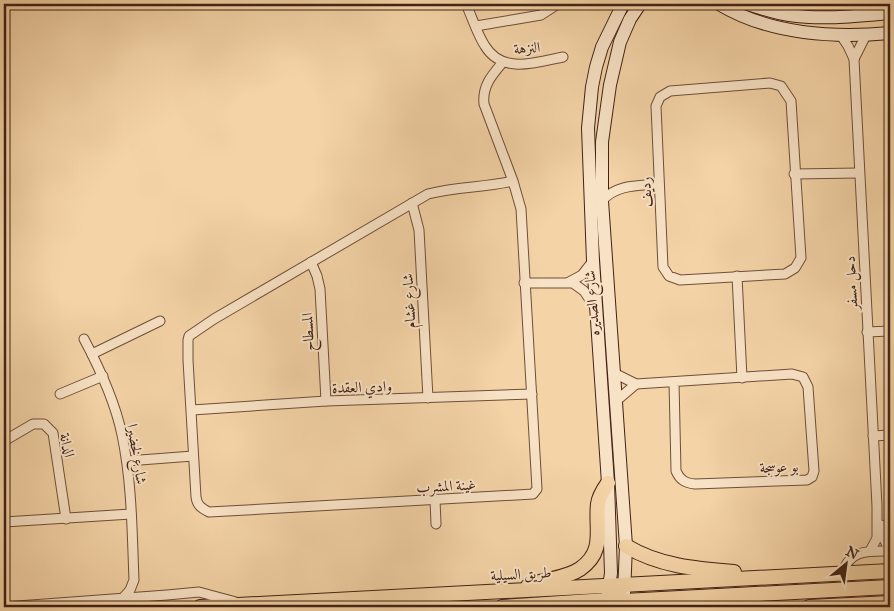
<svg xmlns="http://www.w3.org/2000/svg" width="894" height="611" viewBox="0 0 894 611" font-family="'IM FELL Great Primer',Amiri,serif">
	<rect width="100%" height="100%" fill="#f4d3a6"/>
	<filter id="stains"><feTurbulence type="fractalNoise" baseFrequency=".004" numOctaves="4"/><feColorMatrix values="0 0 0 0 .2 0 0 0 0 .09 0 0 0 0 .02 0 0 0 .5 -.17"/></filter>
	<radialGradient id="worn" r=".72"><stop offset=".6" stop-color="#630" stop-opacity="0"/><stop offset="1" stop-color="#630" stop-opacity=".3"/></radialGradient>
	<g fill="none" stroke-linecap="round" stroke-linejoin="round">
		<!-- street casing -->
		<g stroke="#6e4e3a" stroke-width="11">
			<g id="street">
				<path d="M466,4C472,17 477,34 485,46C503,75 537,62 563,57"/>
				<path d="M476,26L541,15L558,4"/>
				<path d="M840,34L848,46L854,59L877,506V538L870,551"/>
				<path d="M854,59L866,35"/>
				<path d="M503,62C492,75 482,86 484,104L513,181L521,209L537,489L533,494L209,512C201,508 197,505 196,497L188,360V340L189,336L214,319L428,194C457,186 484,188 513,181"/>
				<path d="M770,83L781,86L791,101L801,258L795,268L785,274L680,280L669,276L663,267L656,106L660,97L670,91Z"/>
				<path d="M794,174L859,173"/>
				<path d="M602,201C616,184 639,186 659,184"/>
				<path d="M412,203L419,230L428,398"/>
				<path d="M311,262L317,276L320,289L326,401"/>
				<path d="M737,276L742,378"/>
				<path d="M569,282L582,275L593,261"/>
				<path d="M524,283H573L584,291L594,306"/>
				<path d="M867,332L890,331"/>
				<path d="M84,339C100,369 115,401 122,435C132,482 132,532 134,580L130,590L123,598"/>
				<path d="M92,354L160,321"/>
				<path d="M614,373L636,384L792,374L803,377L808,387L814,471L812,477L807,480L695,484C685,483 680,480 676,471L674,382"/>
				<path d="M60,394L103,376"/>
				<path d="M616,401L636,384"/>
				<path d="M192,410L326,401L532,394"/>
				<path d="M873,436L890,435"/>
				<path d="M4,441L33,424H44L53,433L66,519"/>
				<path d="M127,461L193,456"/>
				<path d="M435,500L436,524"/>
				<path d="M4,522L131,514"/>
				<path d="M881,525L883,537L890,551"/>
				<path d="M843,573C849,549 870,551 890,551"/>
				<path d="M4,607L167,595L199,592L236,602"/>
			</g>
		</g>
		<!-- secondary casing -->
		<g stroke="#412216" stroke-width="14">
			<g id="secondary">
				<path d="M719,4C769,34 834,38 890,33"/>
				<path d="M747,4C761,8 774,13 789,15C822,20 857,16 890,13"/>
				<path d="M608,594L611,573L608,483L593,261L588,128L592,87L596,67L602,47L623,4"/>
				<path d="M624,594L626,546L602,201V142L610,85L620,42L630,19L640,4"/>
			</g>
		</g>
		<!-- primary casing -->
		<g stroke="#412216" stroke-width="16">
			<g id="primary">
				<path d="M626,546C659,566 696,569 734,572"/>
				<path d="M528,586C544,579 565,579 580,569C606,551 595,529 598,504C599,496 603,490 608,483"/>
				<path d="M200,607L890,571"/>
				<path d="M502,607L607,600L619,593"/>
				<path d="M610,607L615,604L624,601L890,587"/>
				<path d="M809,607L890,603"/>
			</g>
		</g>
		<!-- street -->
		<use href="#street" stroke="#f8e2c5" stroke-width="9"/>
		<!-- secondary -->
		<use href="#secondary" stroke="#f8e2c5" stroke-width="12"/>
		<!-- primary -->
		<use href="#primary" stroke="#f4d3a6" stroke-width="14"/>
	</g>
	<g text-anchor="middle" stroke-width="4" stroke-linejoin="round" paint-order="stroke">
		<!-- street labels -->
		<g font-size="15" fill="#412216" stroke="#f8e2c5">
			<text transform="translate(527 48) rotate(-4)" y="5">النزهة</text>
			<text transform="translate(646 192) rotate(-93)" y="5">رديف</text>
			<text transform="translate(851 283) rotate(-93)" y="5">دحل مسفر</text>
			<text transform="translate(409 301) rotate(-93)" y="5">شارع غشام</text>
			<text transform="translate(592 303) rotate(-94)" y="5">شارع الصديره</text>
			<text transform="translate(308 332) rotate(-93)" y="5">المسطاح</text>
			<text transform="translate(362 387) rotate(-2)" y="5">وادي العقدة</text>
			<text transform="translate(67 445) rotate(77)" y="5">الدانة</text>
			<text transform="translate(137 454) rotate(81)" y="5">شارع لخضيرا</text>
			<text transform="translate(779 467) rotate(-2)" y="5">بو عوسجة</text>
			<text transform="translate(446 486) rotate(-3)" y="5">غينة المشرب</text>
			<text transform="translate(521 574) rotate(-3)" y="5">طريق السيلية</text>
		</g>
	</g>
	<!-- margin -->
	<rect width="894" height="611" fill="none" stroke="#f4d3a6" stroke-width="20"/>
	<rect x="5" y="5" width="884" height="601" fill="none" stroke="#412216" stroke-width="2.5"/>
	<rect x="10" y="10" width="874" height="591" fill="none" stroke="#412216"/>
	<!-- north arrow -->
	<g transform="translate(846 564) rotate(29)" stroke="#f8e2c5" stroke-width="4" paint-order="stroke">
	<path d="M0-4L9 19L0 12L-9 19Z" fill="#412216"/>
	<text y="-8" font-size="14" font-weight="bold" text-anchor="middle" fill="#412216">N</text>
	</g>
	<rect width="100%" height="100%" filter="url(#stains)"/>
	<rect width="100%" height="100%" fill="url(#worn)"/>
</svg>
